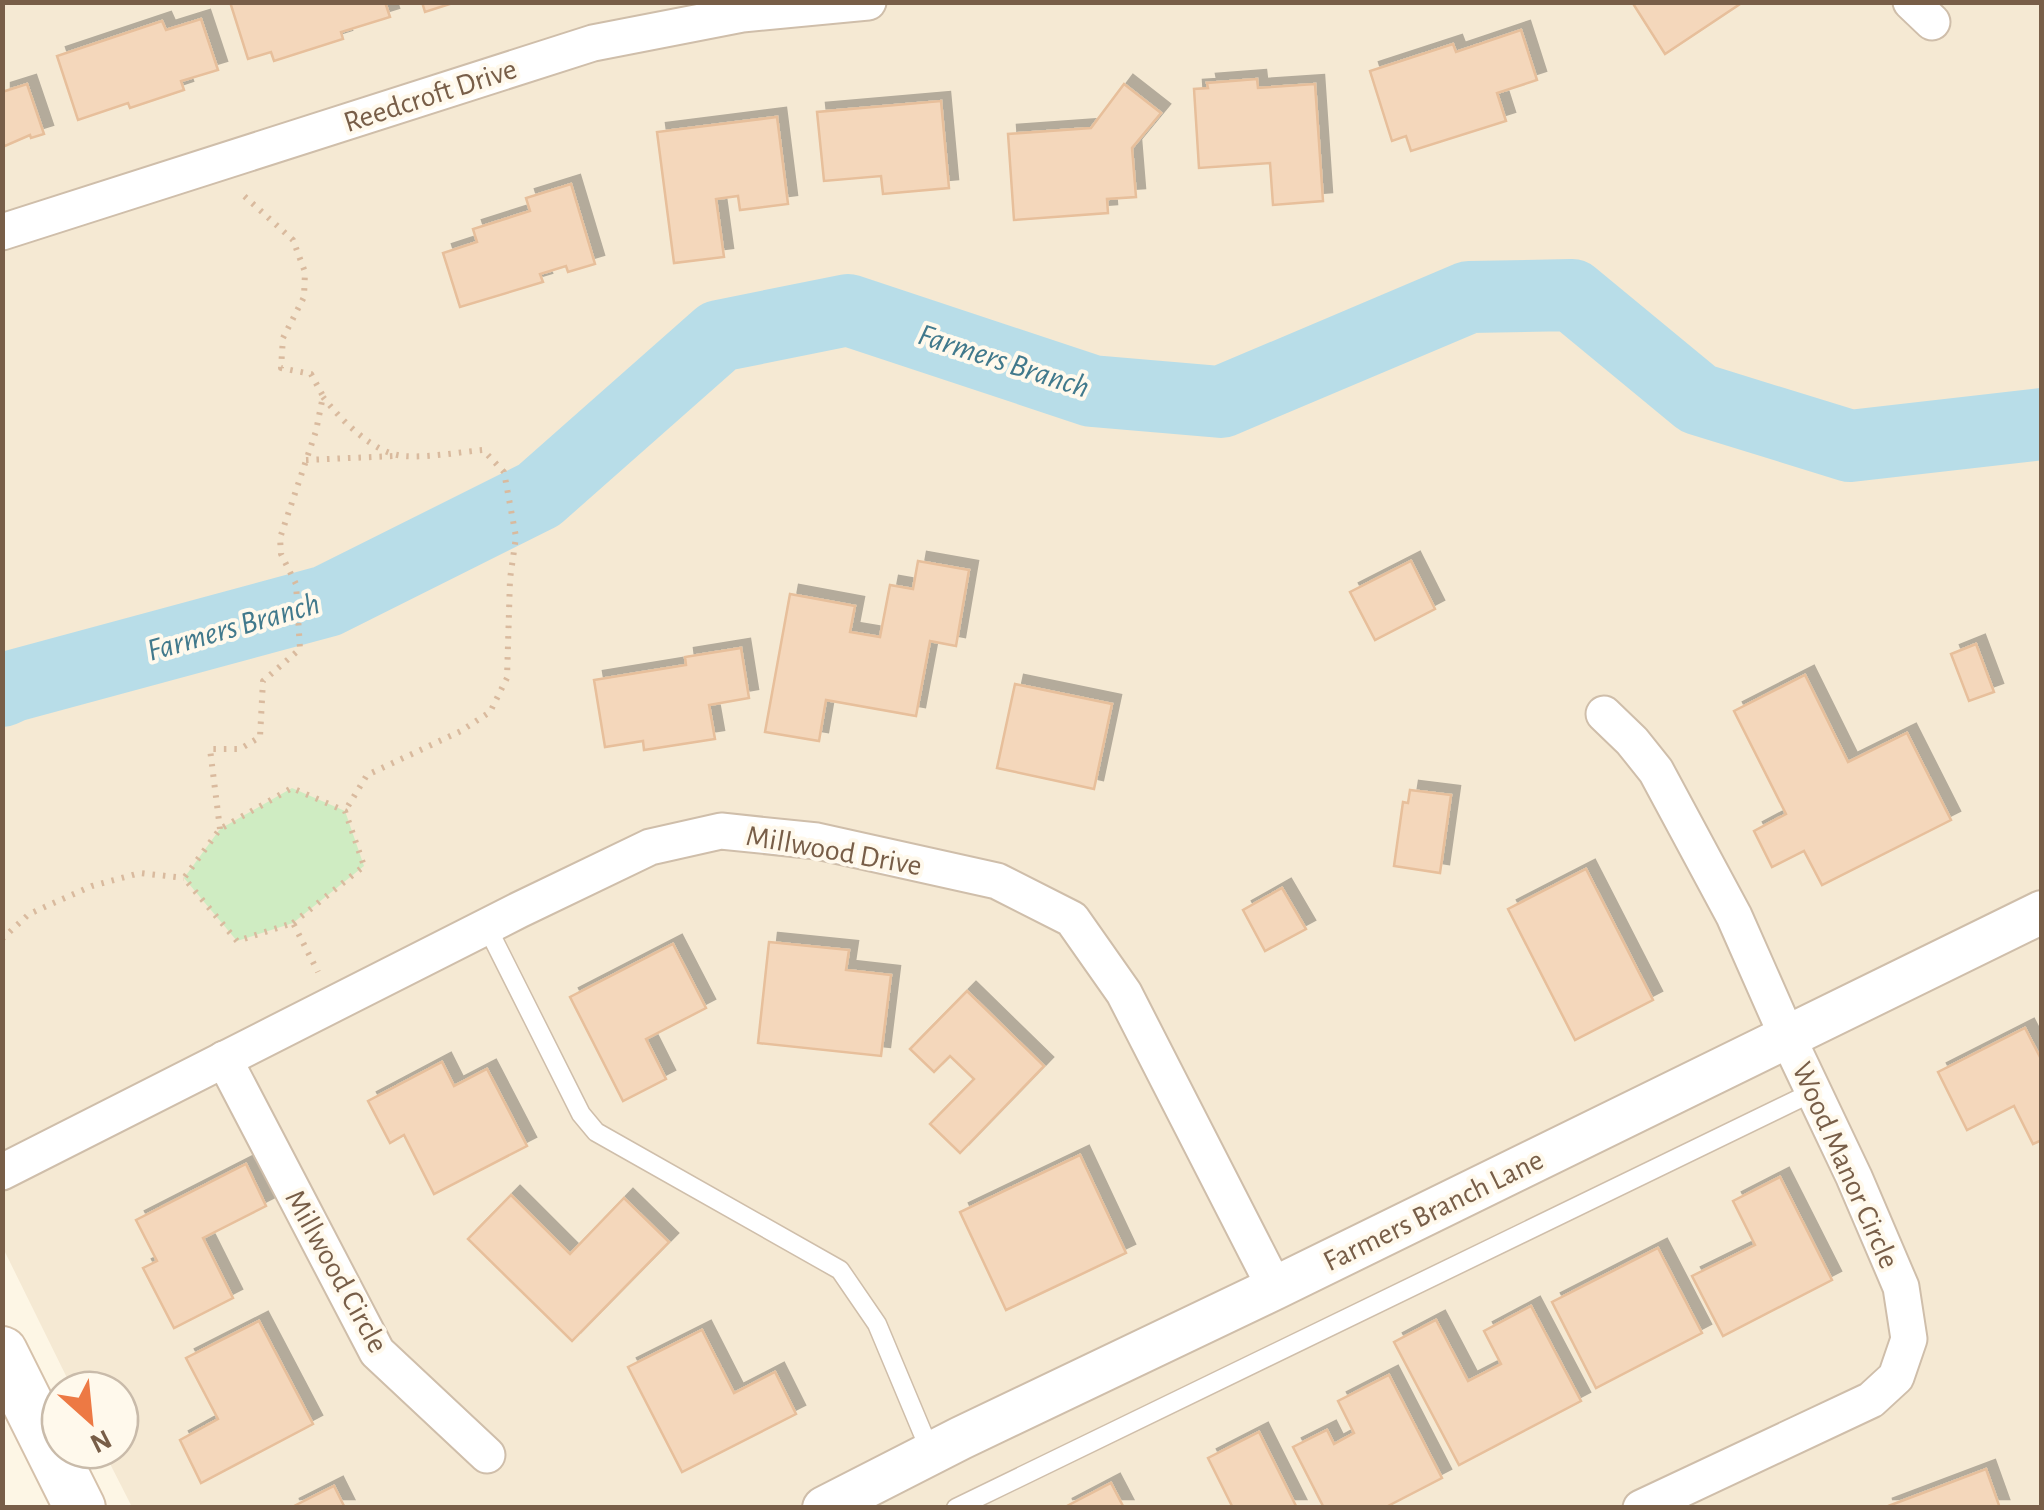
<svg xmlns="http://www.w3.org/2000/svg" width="2044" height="1510" viewBox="0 0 2044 1510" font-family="'Alegreya Sans',sans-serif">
	<defs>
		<filter id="shadow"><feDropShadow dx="9" dy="-9" stdDeviation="0" flood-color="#0004"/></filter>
	</defs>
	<rect width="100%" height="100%" fill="#fdf6e5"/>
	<!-- residential -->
	<path fill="#f5e9d3" d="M3,3H2041V1507H132L103,1450H120V1390H73L3,1248Z"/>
	<!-- green -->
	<path fill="#cfecc2" d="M292,788L345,811L364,866L293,923L237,941L184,878L220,829Z"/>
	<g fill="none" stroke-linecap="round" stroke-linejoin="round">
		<!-- river -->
		<path stroke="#b8dde8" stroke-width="72" d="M2,691L13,686L327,601L539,495L719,336L848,310L1092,391L1221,402L1469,297L1572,295L1698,399L1850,446L2042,424"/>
	</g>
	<!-- building -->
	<g fill="#f4d7bb" stroke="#e7bf9b" stroke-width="2.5" filter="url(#shadow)">
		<path d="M230,2H385L390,17L341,32L343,39L274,61L271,52L248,59Z"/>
		<path d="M422,2H456L425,12Z"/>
		<path d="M1632,2H1739L1740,4L1665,54Z"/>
		<path d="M201,19L218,70L181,81L184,90L130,108L128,103L78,120L57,56L162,21L166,30Z"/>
		<path d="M1521,30L1537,80L1497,93L1506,121L1411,151L1406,136L1392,141L1370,71L1453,44L1456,52Z"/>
		<path d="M1257,79L1258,88L1315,84L1323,201L1273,205L1270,163L1199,168L1194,89L1208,88L1207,83Z"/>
		<path d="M27,84L44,134L31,138L30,135L5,146L2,142V92Z"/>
		<path d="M1124,84L1161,113L1132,148L1136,197L1107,199L1108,213L1014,220L1008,134L1091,128Z"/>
		<path d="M941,101L949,188L883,194L881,176L824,181L817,112Z"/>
		<path d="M777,117L788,204L740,210L738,196L716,199L724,257L674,263L657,132Z"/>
		<path d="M571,184L595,264L568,272L566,266L540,274L543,282L460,307L443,253L477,242L473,229L530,211L526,198Z"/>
		<path d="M918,561L969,570L956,646L930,641L916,716L826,700L819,741L765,732L790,594L855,606L850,632L880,637L890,585L913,589Z"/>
		<path d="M1411,561L1435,609L1375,640L1350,592Z"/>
		<path d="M1976,644L1994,692L1969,701L1951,654Z"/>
		<path d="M741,648L749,698L709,705L715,739L644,750L643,741L605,747L594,680L686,665L685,657Z"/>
		<path d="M1805,675L1848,762L1907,733L1951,820L1822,885L1804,851L1772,867L1754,831L1786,814L1734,711Z"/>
		<path d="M1015,684L1112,704L1094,789L997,768Z"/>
		<path d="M1410,790L1451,795L1440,873L1394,866L1403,802L1408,803Z"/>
		<path d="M1586,869L1653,1000L1575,1040L1508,909Z"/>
		<path d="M1282,888L1306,929L1265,951L1243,910Z"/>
		<path d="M769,942L849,950L846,970L891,975L881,1056L758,1043Z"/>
		<path d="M673,944L706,1008L646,1039L666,1079L623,1101L570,997Z"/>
		<path d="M967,991L1044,1066L960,1153L930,1124L974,1079L950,1056L934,1072L910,1049Z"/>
		<path d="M2025,1028L2042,1061V1140L2033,1144L2014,1106L1967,1130L1938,1072Z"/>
		<path d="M442,1062L454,1086L487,1069L527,1146L434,1194L404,1135L390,1143L368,1101Z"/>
		<path d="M1080,1155L1126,1253L1006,1310L960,1212Z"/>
		<path d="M246,1164L266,1206L203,1238L233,1298L174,1328L143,1268L157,1261L136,1220Z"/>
		<path d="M1780,1177L1832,1280L1723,1336L1692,1276L1755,1245L1733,1201Z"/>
		<path d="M511,1195L570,1254L624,1198L669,1242L572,1341L468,1239Z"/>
		<path d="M1658,1248L1702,1333L1596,1388L1552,1302Z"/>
		<path d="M1531,1306L1581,1401L1459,1465L1394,1342L1436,1320L1468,1381L1501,1364L1484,1331Z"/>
		<path d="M259,1321L313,1424L201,1483L180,1440L218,1419L186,1358Z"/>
		<path d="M702,1330L734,1393L775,1372L796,1414L682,1472L628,1367Z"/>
		<path d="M1389,1375L1442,1478L1384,1508H1324L1293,1447L1327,1430L1334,1444L1354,1433L1338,1401Z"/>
		<path d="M1259,1432L1297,1508H1229L1232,1506L1208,1458Z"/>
		<path d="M1986,1469L2000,1508H1883Z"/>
		<path d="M1111,1483L1124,1508H1063Z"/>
		<path d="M334,1486L345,1508H290Z"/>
	</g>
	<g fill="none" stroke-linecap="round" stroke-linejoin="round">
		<!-- service casing -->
		<g stroke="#cfbeaa" stroke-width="21">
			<g id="service">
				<path d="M487,927L581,1114L596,1132L840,1270L877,1324L931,1453"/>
				<path d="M956,1508L1813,1092"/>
			</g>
		</g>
		<!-- minor casing -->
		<g stroke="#cfbeaa" stroke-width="39">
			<g id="minor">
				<path d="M1911,2L1932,22"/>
				<path d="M2,232L593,43L742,14L868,2"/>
				<path d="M1604,714L1632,741L1656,771L1734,916L1787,1036L1854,1177L1901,1287L1909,1339L1896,1377L1871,1400L1641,1508"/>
				<path d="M224,1059L377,1352L487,1455"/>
				<path d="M2,1172L519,910L650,847L721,831L817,841L997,881L1072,919L1124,993L1275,1288"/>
			</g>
		</g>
		<!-- tertiary casing -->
		<g stroke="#cfbeaa" stroke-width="46">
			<path id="tertiary" d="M824,1508L961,1438L1275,1288L2042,912"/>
		</g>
		<!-- secondary casing -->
		<g stroke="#d5c1aa" stroke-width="54">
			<path id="secondary" d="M2,1352L80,1508"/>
		</g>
		<!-- path -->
		<g stroke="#d9ba9e" stroke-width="6" stroke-dasharray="2.5 8" stroke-linecap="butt">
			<path d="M323,397C341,420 374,454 404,456C428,458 459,452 483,450L504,472L516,537L510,579L507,678L490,712L461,731L367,775L345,811"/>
			<path d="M306,460L395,456"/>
			<path d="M220,829L210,749H240L260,737L263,681L300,649L296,584L281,554L280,538L316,431L323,396L311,374L281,368L283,338L304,297L305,272L293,240L242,194"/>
			<path d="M293,923L364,866L345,811L292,788L220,829L184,878L237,941L293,923L318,972"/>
			<path d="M2,939L29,914L92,886L140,873L184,878"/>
		</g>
		<!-- service -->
		<use href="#service" stroke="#fff" stroke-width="18"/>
		<!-- minor -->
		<use href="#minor" stroke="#fff" stroke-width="35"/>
		<!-- tertiary -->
		<use href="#tertiary" stroke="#fff" stroke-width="42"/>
		<!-- secondary -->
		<use href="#secondary" stroke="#fff" stroke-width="50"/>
	</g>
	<g text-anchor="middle" stroke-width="8" stroke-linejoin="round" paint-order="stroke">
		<!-- street labels -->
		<g font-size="30" fill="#785e48" stroke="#fff9ec">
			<text transform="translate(430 95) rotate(-18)" y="10">Reedcroft Drive</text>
			<text transform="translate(834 850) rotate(10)" y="10">Millwood Drive</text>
			<text transform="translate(1846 1165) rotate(66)" y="10">Wood Manor Circle</text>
			<text transform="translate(1433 1210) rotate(-26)" y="10">Farmers Branch Lane</text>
			<text transform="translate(337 1271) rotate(61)" y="10">Millwood Circle</text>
		</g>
		<!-- water labels -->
		<g font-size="32" font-style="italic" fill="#41798c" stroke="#fff9ec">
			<text transform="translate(1004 360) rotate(18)" y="11">Farmers Branch</text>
			<text transform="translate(233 626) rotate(-16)" y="11">Farmers Branch</text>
		</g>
	</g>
	<!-- border -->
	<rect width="2044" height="1510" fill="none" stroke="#785e48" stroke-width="10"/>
	<!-- north arrow -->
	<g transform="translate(90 1420) rotate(153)"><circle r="48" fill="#fff9ec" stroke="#c9bbaa" stroke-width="2.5"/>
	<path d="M0-8L18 38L0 25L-18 38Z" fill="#ed7944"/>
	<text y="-15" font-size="28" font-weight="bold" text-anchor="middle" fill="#785e48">N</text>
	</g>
</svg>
